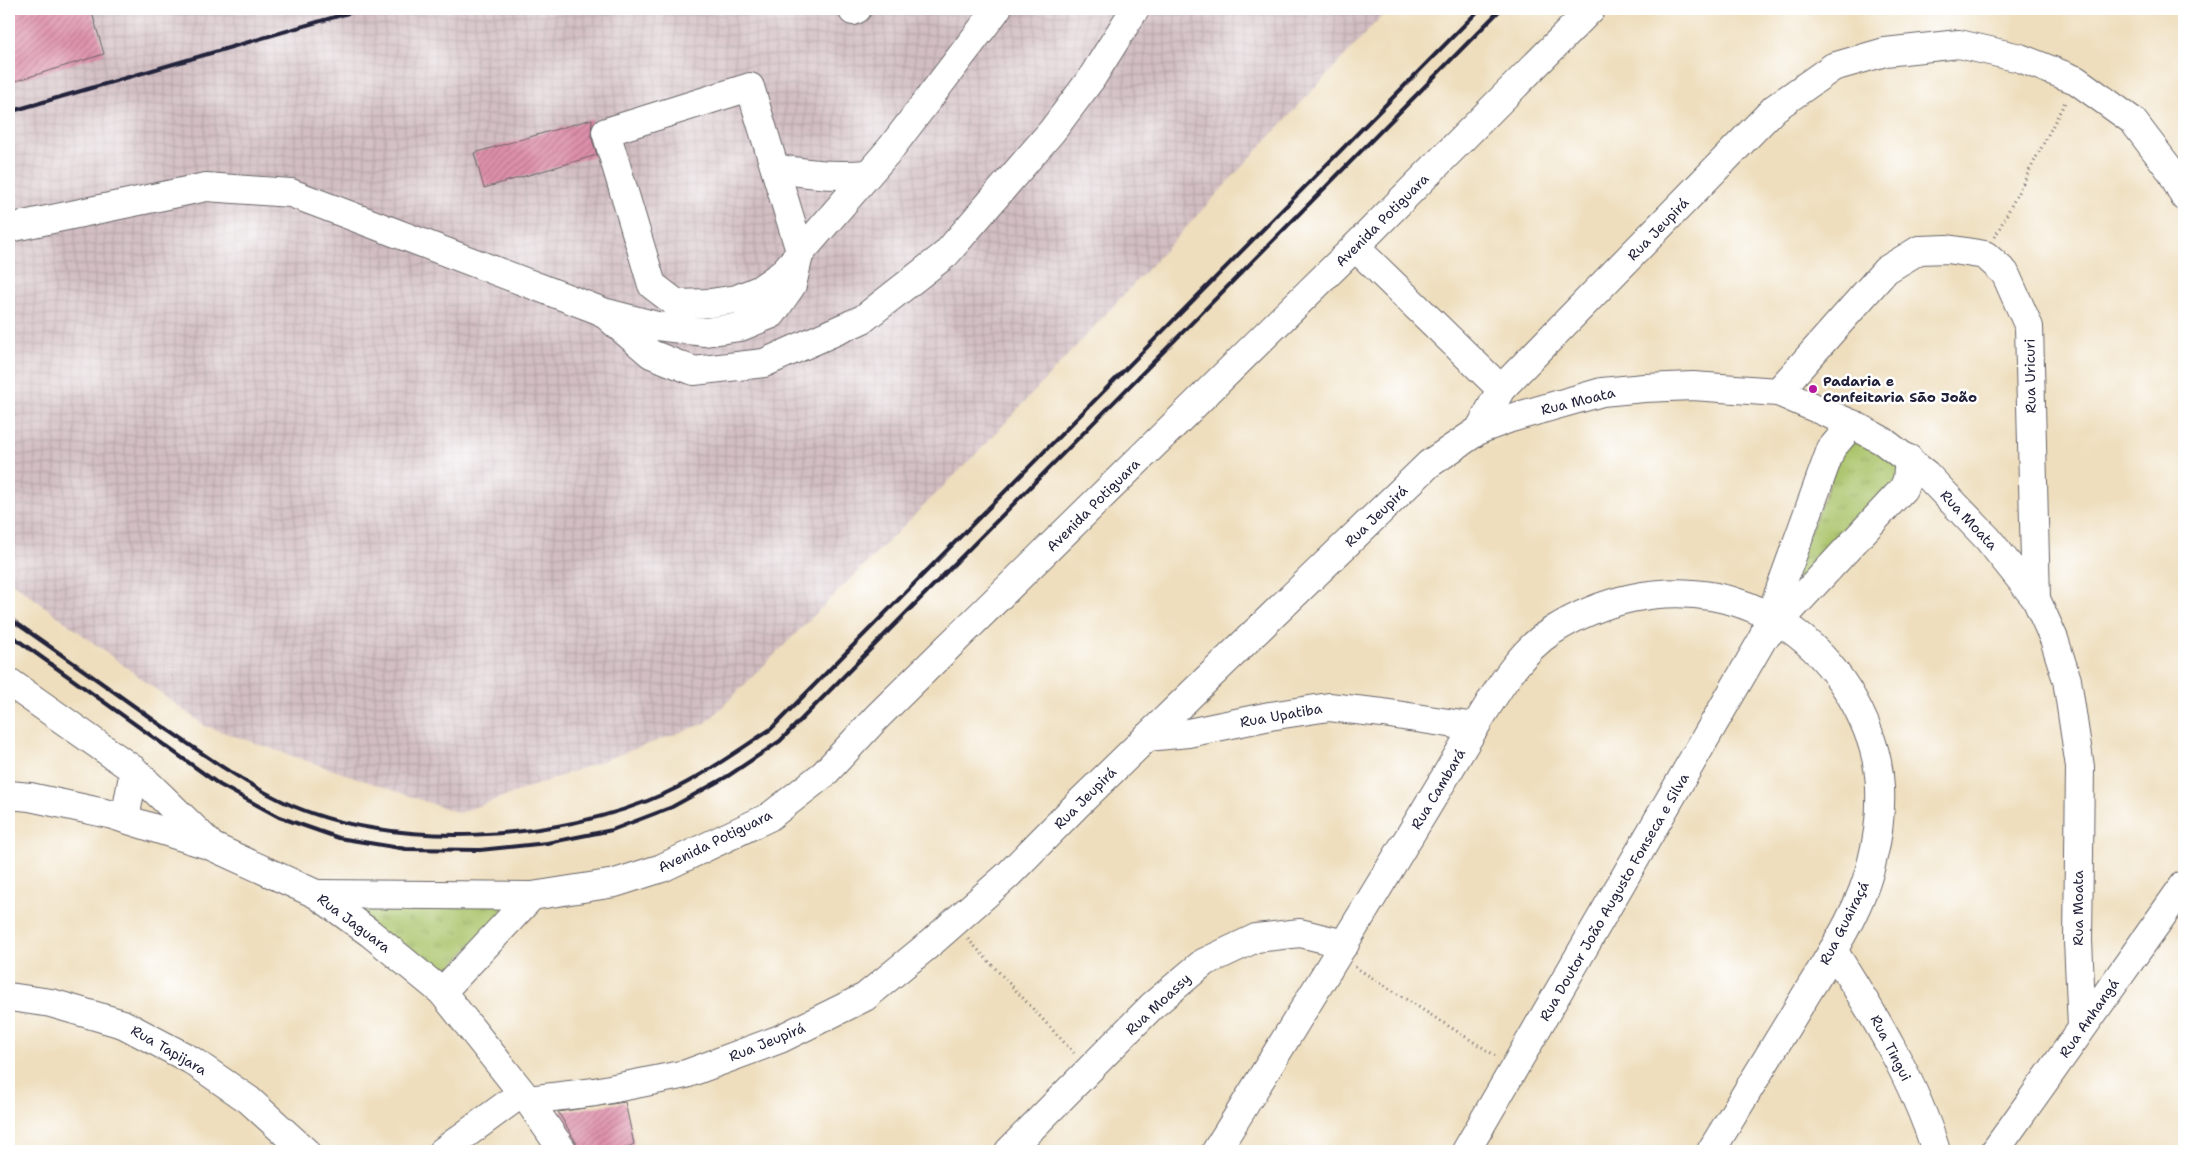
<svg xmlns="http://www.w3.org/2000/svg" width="2193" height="1160" viewBox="0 0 2193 1160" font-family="'Shantell Sans',sans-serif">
	<defs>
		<pattern id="industrial-grid" width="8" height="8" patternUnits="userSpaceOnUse" patternTransform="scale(1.25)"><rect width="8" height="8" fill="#d2bec2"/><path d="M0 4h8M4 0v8" fill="none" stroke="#b4a3a8"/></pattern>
		<pattern id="park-tufts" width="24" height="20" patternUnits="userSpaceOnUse" patternTransform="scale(1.25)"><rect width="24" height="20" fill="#aac46a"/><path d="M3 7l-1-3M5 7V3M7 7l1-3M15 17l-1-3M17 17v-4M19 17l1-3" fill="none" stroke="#92a85d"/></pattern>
		<pattern id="building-hatch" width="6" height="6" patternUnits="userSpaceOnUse" patternTransform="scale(1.25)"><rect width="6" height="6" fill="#de90aa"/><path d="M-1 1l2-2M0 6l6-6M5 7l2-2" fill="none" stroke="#b4758c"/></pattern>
	</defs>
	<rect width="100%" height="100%" fill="#fff"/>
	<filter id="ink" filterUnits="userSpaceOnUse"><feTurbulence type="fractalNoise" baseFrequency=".02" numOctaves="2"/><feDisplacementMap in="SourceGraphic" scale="10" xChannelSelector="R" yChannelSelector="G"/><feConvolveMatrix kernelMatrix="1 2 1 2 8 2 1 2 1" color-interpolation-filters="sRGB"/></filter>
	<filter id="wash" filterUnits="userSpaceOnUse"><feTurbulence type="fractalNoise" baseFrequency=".0096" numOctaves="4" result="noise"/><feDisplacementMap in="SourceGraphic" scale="20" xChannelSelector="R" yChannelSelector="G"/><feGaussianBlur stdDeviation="1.12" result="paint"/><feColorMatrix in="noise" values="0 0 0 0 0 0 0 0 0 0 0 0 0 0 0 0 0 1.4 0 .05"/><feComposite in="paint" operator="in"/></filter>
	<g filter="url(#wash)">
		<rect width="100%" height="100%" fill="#eedebd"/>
		<!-- industrial -->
		<path fill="url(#industrial-grid)" d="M9,9H1388L982,448L706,723L459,813L205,726L9,580Z"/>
		<!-- park -->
		<g fill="url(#park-tufts)" stroke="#667352">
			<path d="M1852,427L1905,460L1897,486L1780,608Z"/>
			<path d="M341,903L511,905L437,981Z"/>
		</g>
		<g id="blocks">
			<!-- building -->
			<g fill="url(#building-hatch)">
				<path d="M9,9H91L104,54L9,83Z"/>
				<path d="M592,119L591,136L597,155L484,188L474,153Z"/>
				<path d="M625,1102L634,1144L620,1151H578L576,1142L558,1112Z"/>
			</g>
		</g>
	</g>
	<g filter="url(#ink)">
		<use href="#blocks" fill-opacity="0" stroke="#696468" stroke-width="1"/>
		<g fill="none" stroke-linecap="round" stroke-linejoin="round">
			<!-- minor casing -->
			<g stroke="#696468" stroke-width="30">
				<g id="minor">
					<path d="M853,11L857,9"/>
					<path d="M775,168C806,174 836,177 868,174"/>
					<path d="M9,228L206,187L291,193L601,311L651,354L694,371L764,363L863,319L946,254L1052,131L1091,79L1135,9"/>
					<path d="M1355,247L1501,389"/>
					<path d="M607,313L657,326L705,332L740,327L772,314L792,285L800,251L750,87L606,132L652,285L677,304L710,303L737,299L759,290L782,274L891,148L997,9"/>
					<path d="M1778,392L1886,270L1919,250L1947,249L1985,255L2005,273L2029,327L2036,599"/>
					<path d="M1479,430L1511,418L1602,392L1644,388L1693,386L1778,392L1852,424L1883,441L1926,474L1988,539L2036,599L2054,639L2067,680L2080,767L2078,941L2082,1027"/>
					<path d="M1768,634L1903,489L1907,480L1909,459"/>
					<path d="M9,682L134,770L208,842"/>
					<path d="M1147,737L1188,733L1270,716L1329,707L1383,713L1475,727"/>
					<path d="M9,795L30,797L109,814L211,846L316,894L370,933L442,992L528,1100L563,1151"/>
					<path d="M125,819L134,770"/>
					<path d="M316,894L532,896L615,883L662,868L769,817L824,774L877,717L1355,247L1591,9"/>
					<path d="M1833,950C1874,1015 1913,1078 1936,1151"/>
					<path d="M442,992L532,896"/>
					<path d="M9,997L51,1003L123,1024L191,1060L249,1100L305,1151"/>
					<path d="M528,1100L595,1092L686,1074L780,1039L865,997L932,942L1008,875L1079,803L1429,464L1479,430L1501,389L1775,108L1833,67L1885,52L1959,44L2020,58L2076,80L2133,121L2171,171L2184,196"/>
					<path d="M443,1151L522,1093"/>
					<path d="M1009,1151L1152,1006L1203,963L1256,938L1300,933L1345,944"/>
					<path d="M1216,1151C1282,1045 1348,938 1413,830C1432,799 1451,767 1470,735C1492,700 1516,654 1552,631C1655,566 1781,584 1848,691C1866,721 1879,753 1880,788C1881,812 1878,838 1872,861C1862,907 1831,954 1807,993C1775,1046 1743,1099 1711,1151"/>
					<path d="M1466,1151L1761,642L1831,449L1852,424"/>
					<path d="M1995,1151L2184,885"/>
				</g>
			</g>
			<!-- path -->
			<g stroke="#696468" stroke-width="3" stroke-dasharray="1 4" stroke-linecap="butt">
				<path d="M1995,237L2066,100"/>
				<path d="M968,939L1074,1053"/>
				<path d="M1355,967L1496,1056"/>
			</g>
			<!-- minor -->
			<use href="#minor" stroke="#fff" stroke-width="28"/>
			<!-- rail -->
			<g stroke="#22223b" stroke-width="4">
				<path d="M9,112L362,9"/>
				<path d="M9,618C58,652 106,686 155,721C197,750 238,780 284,802C391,852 560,842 666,793C703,776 737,751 771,729L1480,9"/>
				<path d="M9,634L220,785L279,817L339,838L406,849L480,850L547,843L612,830L672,807L728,776L780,741L1501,9"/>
			</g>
		</g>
	</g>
	<!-- markers -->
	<circle fill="#b5179e" stroke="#fff" stroke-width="2" cx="1813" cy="389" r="5"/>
	<g text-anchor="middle" stroke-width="5" stroke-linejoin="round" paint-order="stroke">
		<!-- street labels -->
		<g font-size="14" fill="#22223b" stroke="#fff">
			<text transform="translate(1382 220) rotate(-45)" y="5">Avenida Potiguara</text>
			<text transform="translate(1658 229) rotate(-46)" y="5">Rua Jeupirá</text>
			<text transform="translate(2030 376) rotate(-91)" y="5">Rua Uricuri</text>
			<text transform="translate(1578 401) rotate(-14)" y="5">Rua Moata</text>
			<text transform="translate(1093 505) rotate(-45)" y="5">Avenida Potiguara</text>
			<text transform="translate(1376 516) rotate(-44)" y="5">Rua Jeupirá</text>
			<text transform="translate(1969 520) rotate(47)" y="5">Rua Moata</text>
			<text transform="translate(1281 715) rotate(-10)" y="5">Rua Upatiba</text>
			<text transform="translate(1438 789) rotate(-59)" y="5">Rua Cambará</text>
			<text transform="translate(1085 798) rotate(-45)" y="5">Rua Jeupirá</text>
			<text transform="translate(715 841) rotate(-26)" y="5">Avenida Potiguara</text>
			<text transform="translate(1614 897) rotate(-60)" y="5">Rua Doutor João Augusto Fonseca e Silva</text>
			<text transform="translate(2078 908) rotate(-90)" y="5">Rua Moata</text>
			<text transform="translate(354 923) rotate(37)" y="5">Rua Jaguara</text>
			<text transform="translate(1844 923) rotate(-63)" y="5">Rua Guairaçá</text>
			<text transform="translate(1158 1004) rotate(-43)" y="5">Rua Moassy</text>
			<text transform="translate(2089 1018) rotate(-55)" y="5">Rua Anhangá</text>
			<text transform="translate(767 1042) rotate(-22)" y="5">Rua Jeupirá</text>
			<text transform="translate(1891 1048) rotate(63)" y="5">Rua Tingui</text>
			<text transform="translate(169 1050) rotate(30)" y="5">Rua Tapijara</text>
		</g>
		<!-- poi labels -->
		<g font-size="14" font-weight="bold" fill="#22223b" stroke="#fff" text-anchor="start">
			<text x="1823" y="386">Padaria e<tspan x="1823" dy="16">Confeitaria São João</tspan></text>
		</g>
	</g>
	<!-- margin -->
	<rect width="2193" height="1160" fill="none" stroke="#fff" stroke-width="30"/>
</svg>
